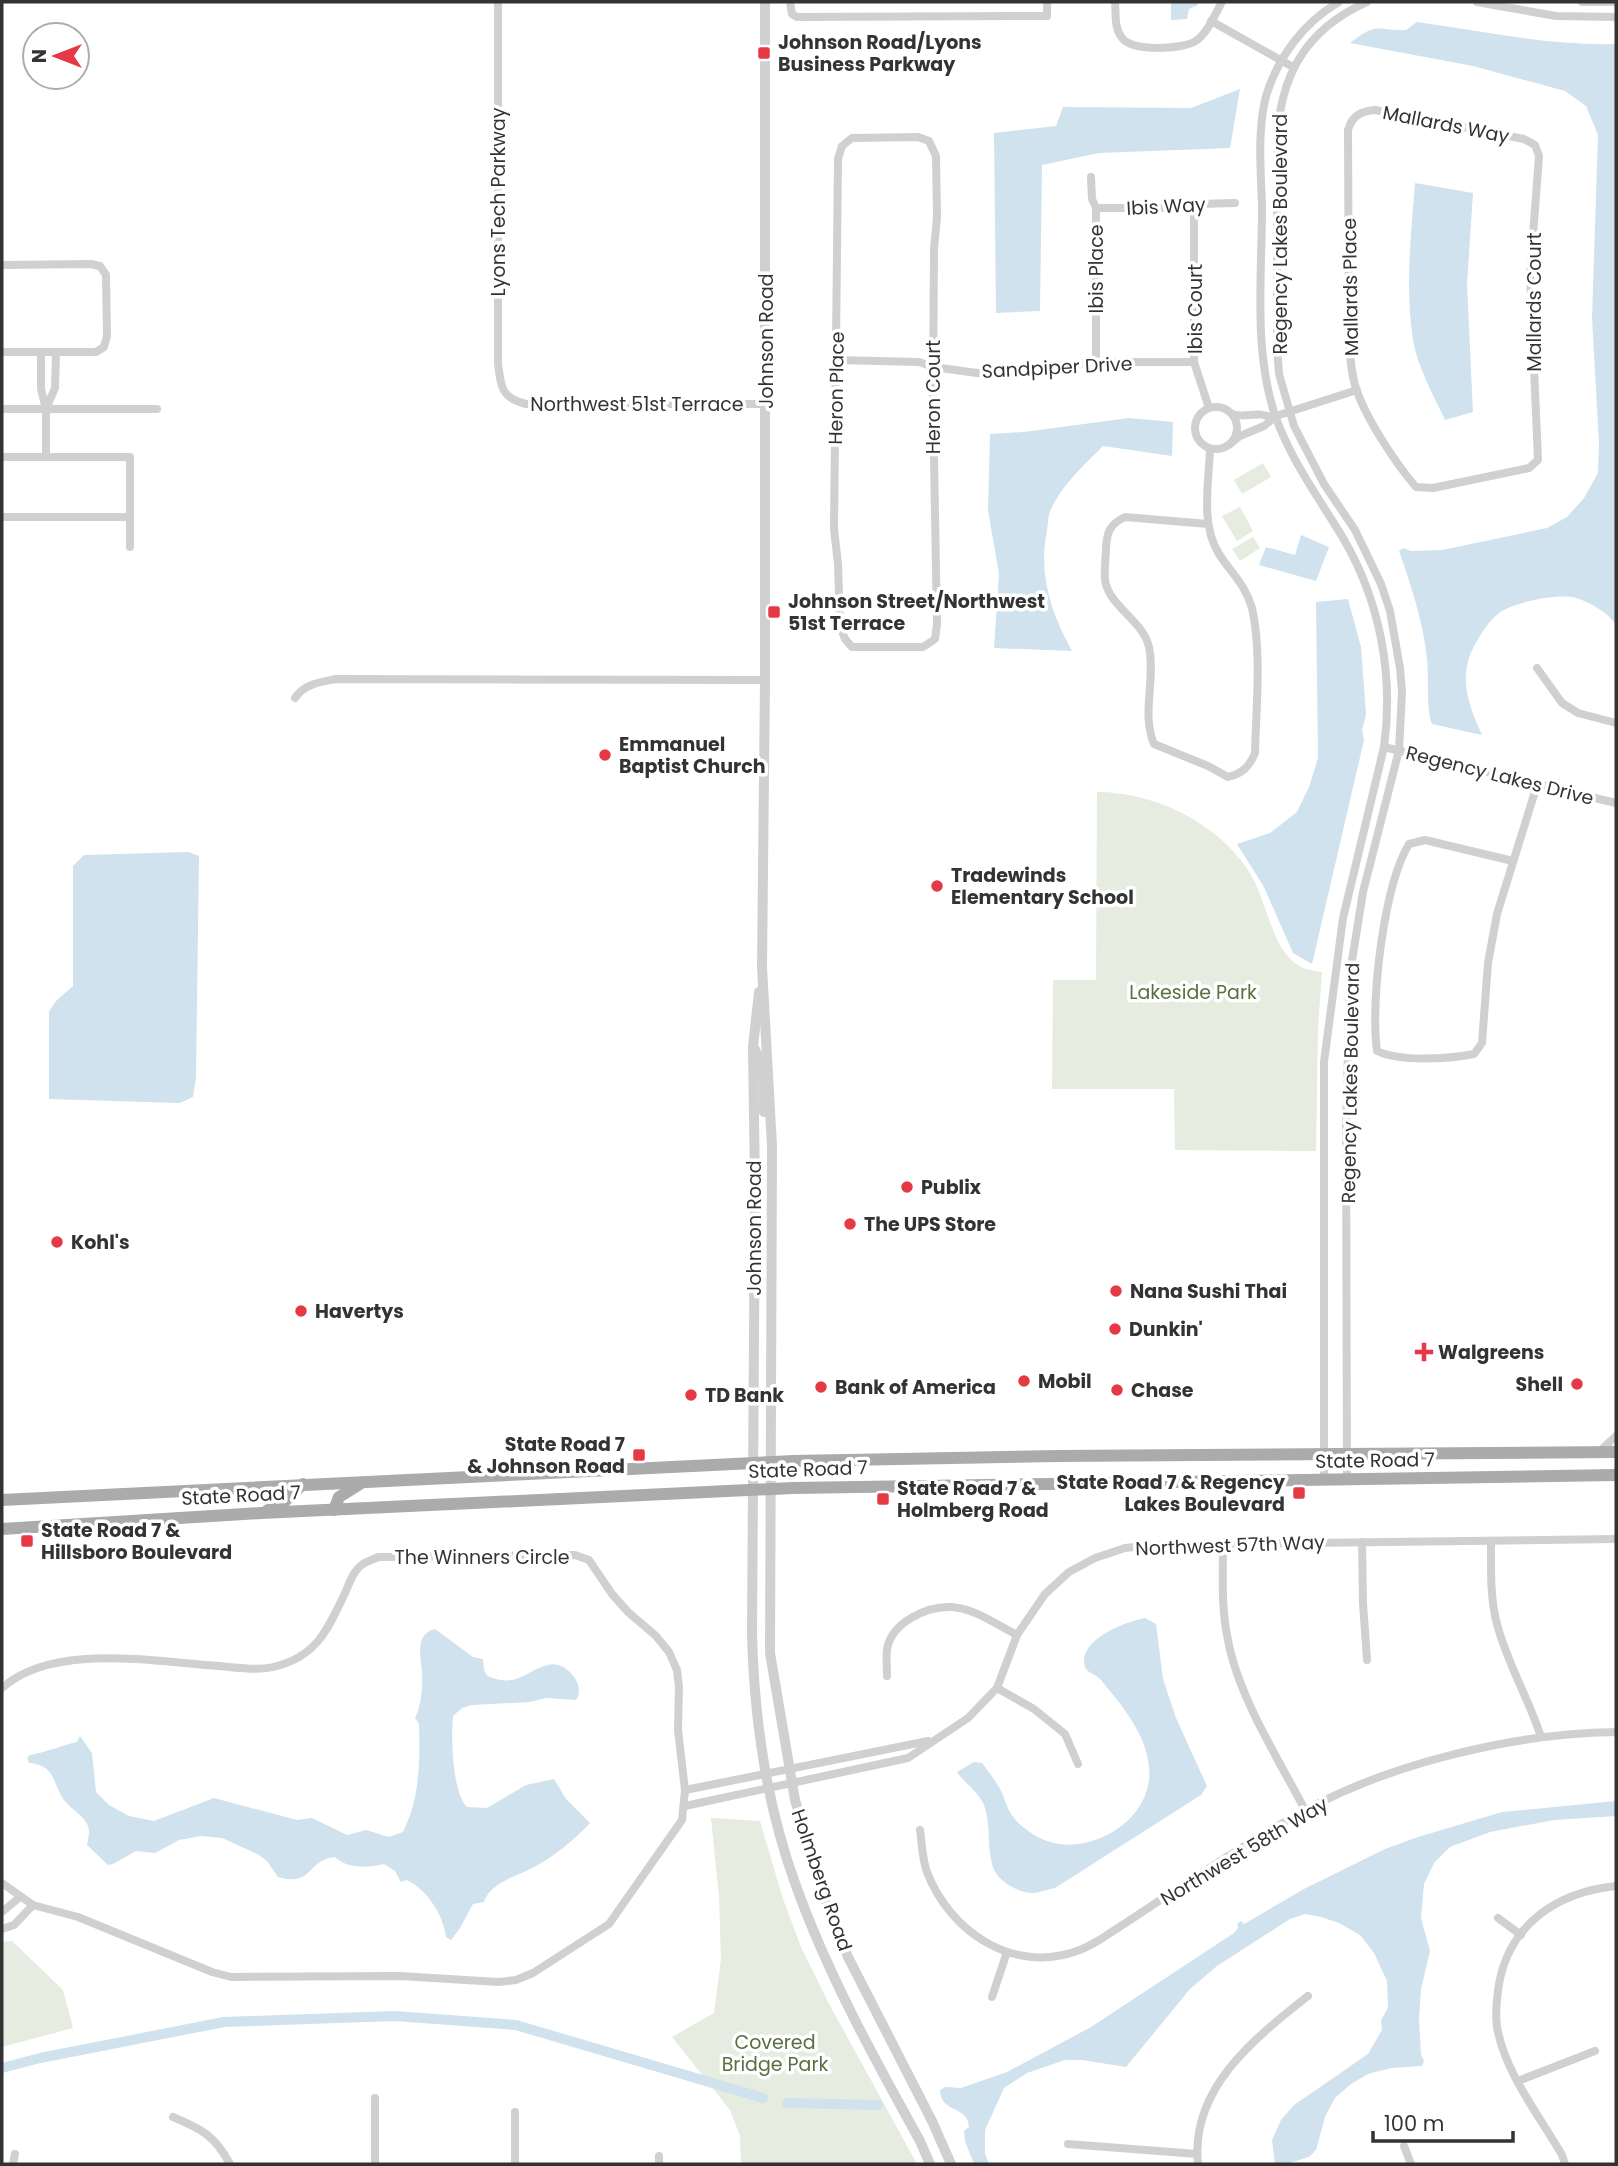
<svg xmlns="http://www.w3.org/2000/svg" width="1618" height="2166" viewBox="0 0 1618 2166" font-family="Poppins,sans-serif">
	<rect width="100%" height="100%" fill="#fff"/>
	<!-- green -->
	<g fill="#e6ecdf">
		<path d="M1263,463L1271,477L1242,494L1234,480Z"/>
		<path d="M1240,507L1253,531L1237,541L1222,516Z"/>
		<path d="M1253,537L1260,548L1240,561L1232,549Z"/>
		<path d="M1097,792C1154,792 1216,822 1248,870C1268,899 1270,951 1301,967C1307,970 1316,971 1322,972L1318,1028L1316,1151L1175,1150L1174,1089H1052L1053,980H1096Z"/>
		<path d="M711,1818L760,1821L782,1896L801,1947L828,2002L917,2164H741L740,2136L730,2110L672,2037L714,2013L721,1959L719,1897Z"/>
		<path d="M12,1941L63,1990L73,2028L2,2047V1942Z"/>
	</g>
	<!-- water -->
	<g fill="#cfe2ee">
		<path d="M1171,2H1198V5L1189,9L1187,19L1171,20Z"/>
		<path d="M1417,22C1483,31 1550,46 1616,44V624C1606,612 1592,603 1576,598C1559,593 1514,602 1499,613C1487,622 1471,648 1468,662C1461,687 1472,713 1482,735L1432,724C1426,709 1429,677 1427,658C1423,622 1411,585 1399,551L1403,548L1411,551L1442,550L1547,528L1567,517L1584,498L1598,473L1599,443L1592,318L1598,135L1586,106L1565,91L1473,66L1350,43C1379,21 1375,31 1406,30Z"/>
		<path d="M1240,89L1230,148L1099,153L1042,165L1040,311L996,313L994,133L1056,126L1063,107L1191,108Z"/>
		<path d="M1415,183L1473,193L1467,285L1473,412L1445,420C1433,394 1418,368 1413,340C1405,289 1411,234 1415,183Z"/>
		<path d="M1129,418L1173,422L1172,456L1103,446C1085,464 1062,485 1051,509C1048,515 1048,524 1047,531C1038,574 1051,613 1072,651L994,648L999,574L988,510L990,434L1024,432Z"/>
		<path d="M1301,535L1329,547L1316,581L1259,565L1266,547L1295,555Z"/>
		<path d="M1348,599L1361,647L1366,715L1362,730L1364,740L1312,964L1293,953L1264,887L1237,844L1270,833L1297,812L1309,787L1318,758L1316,602Z"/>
		<path d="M188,852L199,856L196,1078L193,1097L180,1103L49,1099V1011L57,1000L73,986V866L84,855Z"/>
		<path d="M1145,1618L1156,1624L1163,1679L1176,1718L1207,1786L1201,1795L1055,1888C1049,1889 1041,1892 1034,1893C1019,1894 995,1880 992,1864C987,1845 991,1824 984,1805C978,1791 965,1784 957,1772L974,1762L982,1763C988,1771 995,1780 1000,1789C1005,1798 1007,1810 1014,1818C1019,1825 1032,1834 1040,1838C1085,1861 1155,1821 1149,1767C1146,1733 1122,1706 1101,1680C1095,1673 1084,1673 1084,1662C1083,1638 1125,1622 1145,1618Z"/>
		<path d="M435,1629L473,1657L483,1659C484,1662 483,1666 484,1669C485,1675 490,1678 496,1679C520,1685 527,1670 548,1665C565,1660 587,1685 576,1700L546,1698L530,1702L472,1705L462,1708L453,1716C451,1737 452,1792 467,1807L487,1808L526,1785L554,1779L566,1799L590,1823C575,1839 557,1854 538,1865C519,1876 491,1881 484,1902L473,1904L460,1928L451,1940L446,1937C443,1914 427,1890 407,1880L401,1882L395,1871L384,1864C368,1868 347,1869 335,1857C306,1860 314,1887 278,1877L267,1861L259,1855L222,1838L201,1836L179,1840L155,1853L136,1851L113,1864L108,1865L87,1845C88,1838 91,1831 87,1824C82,1814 71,1809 64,1800C52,1783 56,1765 29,1763L27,1758L30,1755C47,1752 60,1746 77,1742L80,1736L92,1753L96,1792L109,1805L129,1816L154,1821L214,1798L297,1820L312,1818L347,1835L366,1830L389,1837L403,1832C420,1798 420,1761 419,1724L415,1718C421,1706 423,1687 422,1673C421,1657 414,1634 435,1629Z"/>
		<path d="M1616,1801V1816L1554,1820L1490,1832L1450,1847L1434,1863L1424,1884L1421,1918L1430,1951L1421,1989L1419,2019L1421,2055L1424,2061L1422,2066L1391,2068L1368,2074L1351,2084L1335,2098L1325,2117L1316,2150L1309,2157L1286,2164H1275L1272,2140L1281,2120L1294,2105L1368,2054L1382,2030L1381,2020L1388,2008L1387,1981L1374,1953L1360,1935L1339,1923L1321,1917L1305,1914L1290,1919L1217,1966L1190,1989L1126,2067L1082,2060H1065L1027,2073L1004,2088L985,2130V2154L989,2164H974L965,2141L964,2131L969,2127C968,2105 940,2113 940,2090L945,2087L961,2088L1007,2072L1091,2027L1234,1933L1238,1928L1237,1924L1241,1921L1244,1924L1304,1889L1385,1849L1418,1837L1502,1812Z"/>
	</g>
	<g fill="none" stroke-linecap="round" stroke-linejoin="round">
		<!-- canal -->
		<g stroke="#cfe2ee" stroke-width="10">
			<path d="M2,2068L40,2058L224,2022L395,2016L516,2025L763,2098"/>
			<path d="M787,2103L878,2105"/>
		</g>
		<!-- minor -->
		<g stroke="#d0d0d0" stroke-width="8">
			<path d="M498,2V363C501,387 501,398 526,404H766"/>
			<path d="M790,2L792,14L797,17L1047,16V2"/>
			<path d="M1115,2C1116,14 1114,28 1122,38C1133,52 1180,49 1194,42C1207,35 1215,14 1222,2"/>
			<path d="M1477,2L1556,16L1616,17"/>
			<path d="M1582,2H1616"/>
			<path d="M1211,21L1293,67"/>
			<path d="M1375,110L1524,139L1535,145L1539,156L1530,275L1538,460L1529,468L1433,488L1416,487C1396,464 1365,417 1356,388C1351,373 1350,356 1349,339L1348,130C1352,116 1361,111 1375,110Z"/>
			<path d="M918,137L929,141L936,156L937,217L934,249L933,403L937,624L935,639L923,647H852L845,639L840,626L838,564L834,529L838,159L842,146L852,138Z"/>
			<path d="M1091,177L1092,199L1096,208V362"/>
			<path d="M1096,208H1192L1199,204L1235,203"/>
			<path d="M1192,208L1194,218V362L1209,408"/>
			<path d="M2,265L91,264L100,266L106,275L107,336L104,347L96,352H2"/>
			<path d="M41,353V389L46,409V456"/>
			<path d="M836,360L919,362L933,367L977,373L1096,362H1194"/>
			<circle cx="1216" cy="428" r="21"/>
			<path d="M2,409H157"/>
			<path d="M46,409L55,388L56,353"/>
			<path d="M1232,414C1246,419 1258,410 1272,418"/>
			<path d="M1229,445L1240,436L1264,426L1276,416L1357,390"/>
			<path d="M2,457H130V517H2"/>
			<path d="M130,517V547"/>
			<path d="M1208,524L1125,517C1110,524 1107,532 1106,547C1106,557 1104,569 1105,580C1109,607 1143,620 1149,647C1156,679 1141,713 1154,744L1208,766L1228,777C1243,773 1249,767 1255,753C1256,708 1262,652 1252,608C1245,584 1232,574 1219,554C1200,524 1209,482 1210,449"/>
			<path d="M1537,668L1562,703L1578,713L1616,723"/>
			<path d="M295,698C304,684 320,682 336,679L765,680"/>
			<path d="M1384,747L1616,803"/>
			<path d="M1513,861L1425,840L1409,844C1384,885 1370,1002 1377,1051C1400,1062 1448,1059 1474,1054L1482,1043L1488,963L1497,914L1537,785"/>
			<path d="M1599,1452L1616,1436"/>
			<path d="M1324,1480V1062L1343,918L1384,747C1394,675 1380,601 1343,538C1319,498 1292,462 1276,418C1253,352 1262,276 1262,207C1261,172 1257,131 1266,96C1278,57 1304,22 1339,2"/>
			<path d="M1347,1480L1346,1128L1350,973L1363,892L1399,750L1402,692L1400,668L1390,611L1381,584L1355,530L1324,484L1294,426L1279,374L1277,346V141C1280,75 1306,29 1367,2"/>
			<path d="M1362,1542L1363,1603L1367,1660"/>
			<path d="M1491,1542C1491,1569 1490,1598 1497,1624C1507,1663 1529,1699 1541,1737"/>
			<path d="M1223,1544C1223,1576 1221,1608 1228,1640C1238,1696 1279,1760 1305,1810"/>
			<path d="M887,1676C887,1667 886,1657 887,1649C892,1622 927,1606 951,1607C974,1608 997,1625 1017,1635"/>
			<path d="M2,1688C53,1642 155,1662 219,1666C237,1668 260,1671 277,1666C319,1655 329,1626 346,1591C350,1581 354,1570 363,1564C367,1561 373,1560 378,1557L575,1555L589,1560L612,1594L628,1612L656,1636L669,1652L677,1670L679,1687L678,1730L685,1790L682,1820L609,1924L533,1973L516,1980L498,1982L400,1976L231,1977L212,1972L78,1917L33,1905L2,1883"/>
			<path d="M997,1688L1034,1709L1065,1734L1078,1764"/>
			<path d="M685,1790L928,1741"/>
			<path d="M685,1806L908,1758L968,1718L997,1688L1017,1635L1045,1594L1069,1572L1095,1558L1125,1548L1153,1545L1616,1539"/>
			<path d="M920,1830C922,1843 922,1859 927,1872C950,1932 1013,1974 1077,1951C1086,1948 1094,1943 1101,1939C1168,1896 1234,1849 1304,1811C1391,1763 1517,1733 1616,1732"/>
			<path d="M2,1912L20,1897"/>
			<path d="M1498,1918L1521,1935"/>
			<path d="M2,1929L14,1925L33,1905"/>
			<path d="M992,1997L1007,1952"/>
			<path d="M1518,2081L1595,2051"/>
			<path d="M375,2098V2164"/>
			<path d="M173,2117C202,2129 215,2136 230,2164"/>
			<path d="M1068,2144L1197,2154"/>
			<path d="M1404,2146L1411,2164"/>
			<path d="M13,2164L15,2154"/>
			<path d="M515,2164V2112"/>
			<path d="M659,2164V2156"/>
			<path d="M1198,2164C1190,2088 1255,2038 1308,1996"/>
			<path d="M1565,2164L1562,2155C1539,2115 1505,2073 1497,2027C1495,2013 1497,1997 1499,1984C1510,1923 1558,1892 1616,1886"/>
		</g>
		<!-- tertiary -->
		<g stroke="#d0d0d0" stroke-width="10">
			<path d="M765,2V680L762,967L772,1146L770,1653L795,1800L823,1895L848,1957L932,2121L951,2164"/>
			<path d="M759,992L753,1047L755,1186L752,1633C754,1717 766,1803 795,1883C827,1973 874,2058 920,2141L930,2164"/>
			<path d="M754,1048C767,1067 762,1090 764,1112"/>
		</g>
		<!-- primary -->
		<g stroke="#ababab" stroke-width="12">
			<path d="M2,1500L793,1461L1058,1456L1616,1452"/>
			<path d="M268,1510L283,1503L303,1484"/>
			<path d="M334,1510L339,1497L360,1484"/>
			<path d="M2,1529L261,1513L793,1488L1616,1475"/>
		</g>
	</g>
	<!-- markers -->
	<g fill="#e63946" stroke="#fff" stroke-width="2.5">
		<rect x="757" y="46" width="14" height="14" rx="3.5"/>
		<rect x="767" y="605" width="14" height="14" rx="3.5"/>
		<circle cx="605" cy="755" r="7"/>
		<circle cx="937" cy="886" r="7"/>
		<circle cx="907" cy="1187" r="7"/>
		<circle cx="850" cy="1224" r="7"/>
		<circle cx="57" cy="1242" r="7"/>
		<circle cx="1116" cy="1291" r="7"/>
		<circle cx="301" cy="1311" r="7"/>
		<circle cx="1115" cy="1329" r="7"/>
		<path d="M1420.5 1341.5h7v7h7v7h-7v7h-7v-7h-7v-7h7z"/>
		<circle cx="1024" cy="1381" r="7"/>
		<circle cx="1577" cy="1384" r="7"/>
		<circle cx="821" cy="1387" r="7"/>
		<circle cx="1117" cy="1390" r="7"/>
		<circle cx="691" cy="1395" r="7"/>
		<rect x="632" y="1448" width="14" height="14" rx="3.5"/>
		<rect x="1292" y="1486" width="14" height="14" rx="3.5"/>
		<rect x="876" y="1492" width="14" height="14" rx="3.5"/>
		<rect x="20" y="1534" width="14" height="14" rx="3.5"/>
	</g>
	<g text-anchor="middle" stroke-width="7" stroke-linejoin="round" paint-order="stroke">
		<!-- poi labels -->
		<g font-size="19" font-weight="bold" fill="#333" stroke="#fff" text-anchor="start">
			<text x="778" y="49">Johnson Road/Lyons<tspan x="778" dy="22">Business Parkway</tspan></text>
			<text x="788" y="608">Johnson Street/Northwest<tspan x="788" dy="22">51st Terrace</tspan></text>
			<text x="619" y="751">Emmanuel<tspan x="619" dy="22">Baptist Church</tspan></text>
			<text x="951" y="882">Tradewinds<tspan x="951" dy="22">Elementary School</tspan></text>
			<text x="921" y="1194">Publix</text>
			<text x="864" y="1231">The UPS Store</text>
			<text x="71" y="1249">Kohl's</text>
			<text x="1130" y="1298">Nana Sushi Thai</text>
			<text x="315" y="1318">Havertys</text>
			<text x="1129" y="1336">Dunkin'</text>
			<text x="1438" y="1359">Walgreens</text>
			<text x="1038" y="1388">Mobil</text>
			<text x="1563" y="1391" text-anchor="end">Shell</text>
			<text x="835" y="1394">Bank of America</text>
			<text x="1131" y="1397">Chase</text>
			<text x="705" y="1402">TD Bank</text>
			<text x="625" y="1451" text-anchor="end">State Road 7<tspan x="625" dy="22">&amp; Johnson Road</tspan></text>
			<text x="1285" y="1489" text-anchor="end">State Road 7 &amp; Regency<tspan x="1285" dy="22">Lakes Boulevard</tspan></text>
			<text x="897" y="1495">State Road 7 &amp;<tspan x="897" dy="22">Holmberg Road</tspan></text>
			<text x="41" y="1537">State Road 7 &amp;<tspan x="41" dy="22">Hillsboro Boulevard</tspan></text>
		</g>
		<!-- street labels -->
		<g font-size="19" fill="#333" stroke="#fff">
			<text transform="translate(1446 124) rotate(11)" y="7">Mallards Way</text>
			<text transform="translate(498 202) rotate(-90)" y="7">Lyons Tech Parkway</text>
			<text transform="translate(1166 206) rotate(-3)" y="7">Ibis Way</text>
			<text transform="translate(1280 234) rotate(-90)" y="7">Regency Lakes Boulevard</text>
			<text transform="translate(1096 269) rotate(-90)" y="7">Ibis Place</text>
			<text transform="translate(1350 287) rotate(-91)" y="7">Mallards Place</text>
			<text transform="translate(1534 302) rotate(-90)" y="7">Mallards Court</text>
			<text transform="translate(1195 309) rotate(-90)" y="7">Ibis Court</text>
			<text transform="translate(766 341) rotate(-90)" y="7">Johnson Road</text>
			<text transform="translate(1057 367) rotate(-3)" y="7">Sandpiper Drive</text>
			<text transform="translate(836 388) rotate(-89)" y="7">Heron Place</text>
			<text transform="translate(933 397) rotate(-90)" y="7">Heron Court</text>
			<text x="637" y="411">Northwest 51st Terrace</text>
			<text transform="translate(1500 775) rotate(14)" y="7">Regency Lakes Drive</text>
			<text transform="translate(1350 1083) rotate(-89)" y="7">Regency Lakes Boulevard</text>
			<text transform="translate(754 1228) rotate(-90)" y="7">Johnson Road</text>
			<text transform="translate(1375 1460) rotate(-1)" y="7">State Road 7</text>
			<text transform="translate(808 1469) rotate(-2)" y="7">State Road 7</text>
			<text transform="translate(241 1495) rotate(-3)" y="7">State Road 7</text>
			<text transform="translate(1230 1545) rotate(-2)" y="7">Northwest 57th Way</text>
			<text x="482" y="1564">The Winners Circle</text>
			<text transform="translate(1244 1851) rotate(-31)" y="7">Northwest 58th Way</text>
			<text transform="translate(822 1880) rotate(71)" y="7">Holmberg Road</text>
		</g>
		<!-- park labels -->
		<g font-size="19" fill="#56703f" stroke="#fff">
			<text x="1193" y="999">Lakeside Park</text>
			<text x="775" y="2049">Covered<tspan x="775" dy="22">Bridge Park</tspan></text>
		</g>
	</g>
	<!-- border -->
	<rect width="1618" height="2166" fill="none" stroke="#333333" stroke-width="7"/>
	<!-- north arrow -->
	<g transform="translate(56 56) rotate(270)"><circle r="33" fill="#ffffff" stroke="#adadad" stroke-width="2"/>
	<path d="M0-5L12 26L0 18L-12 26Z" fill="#e63946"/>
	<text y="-10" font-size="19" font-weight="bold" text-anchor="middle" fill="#333333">N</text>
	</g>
	<!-- scale -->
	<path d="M1373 2131v10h140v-10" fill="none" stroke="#333333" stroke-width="3.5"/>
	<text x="1384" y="2131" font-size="21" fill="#333333" stroke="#ffffff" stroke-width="5" paint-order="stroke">100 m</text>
</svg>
